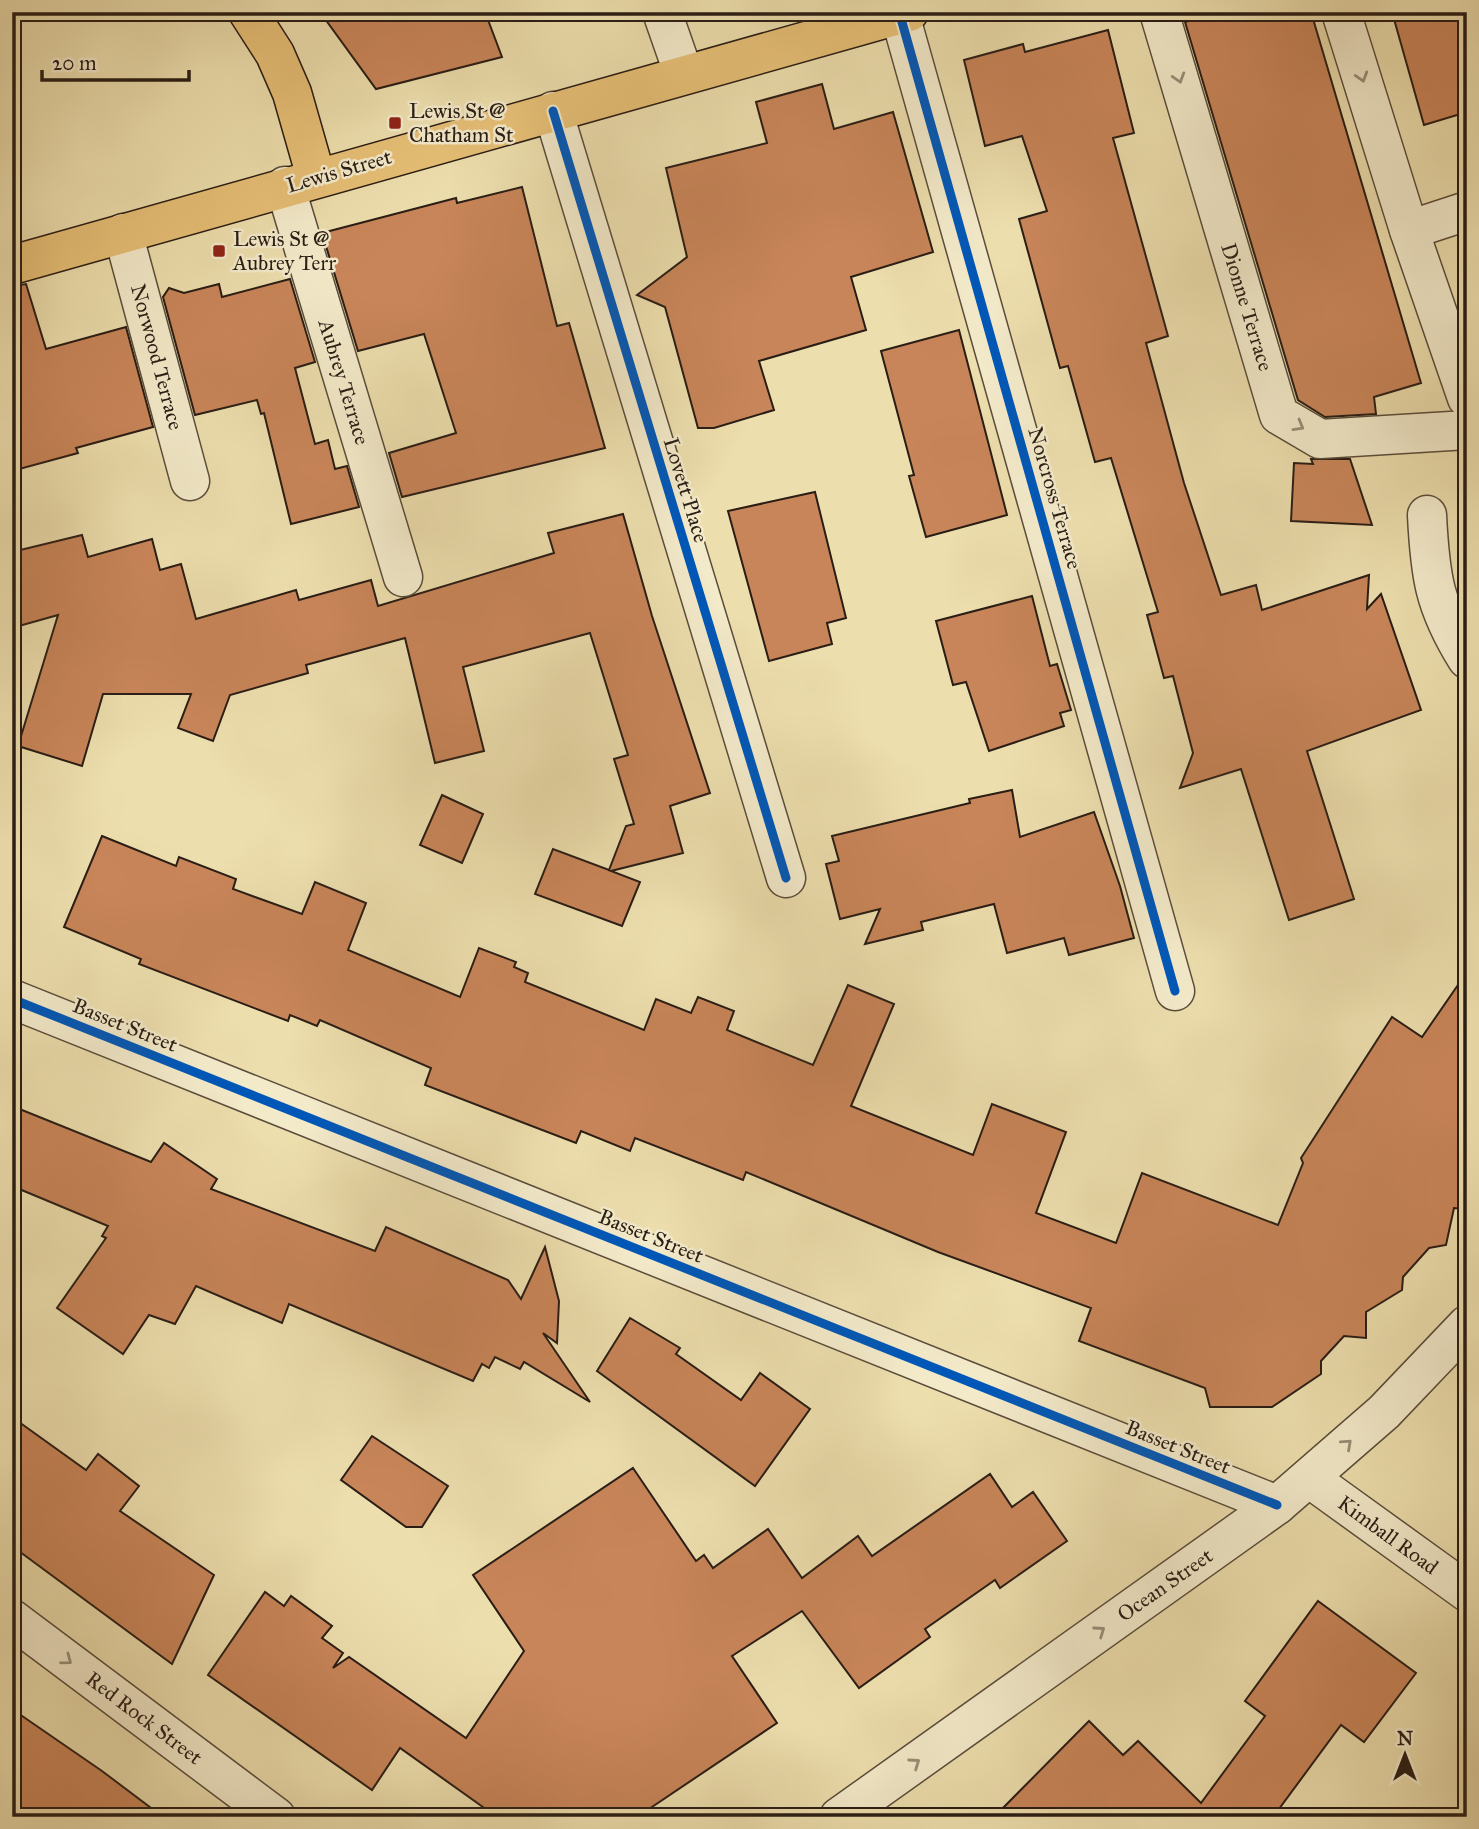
<svg xmlns="http://www.w3.org/2000/svg" width="1479" height="1829" viewBox="0 0 1479 1829" font-family="'IM FELL Great Primer',serif">
	<rect width="100%" height="100%" fill="#eddead"/>
	<filter id="stains"><feTurbulence type="fractalNoise" baseFrequency=".00286" numOctaves="4"/><feColorMatrix values="0 0 0 0 .2 0 0 0 0 .09 0 0 0 0 .02 0 0 0 .5 -.17"/></filter>
	<radialGradient id="worn" r=".72"><stop offset=".6" stop-color="#630" stop-opacity="0"/><stop offset="1" stop-color="#630" stop-opacity=".3"/></radialGradient>
	<!-- building -->
	<g fill="#c88559" stroke="#291d15" stroke-width="2">
		<path d="M320,12H485L502,57L376,89Z"/>
		<path d="M1218,12H1311L1421,383L1374,397L1376,414L1325,417L1298,400L1185,22Z"/>
		<path d="M1392,12H1467V112L1424,125Z"/>
		<path d="M1108,30L1134,133L1113,138L1168,336L1146,343L1184,483L1221,595L1256,585L1262,610L1369,575L1367,609L1381,594L1421,710L1307,751L1354,899L1289,920L1241,769L1180,788L1193,753L1173,676L1164,678L1147,615L1158,612L1111,458L1095,462L1068,366L1060,368L1019,219L1047,211L1022,136L985,146L964,60L1023,44L1025,52Z"/>
		<path d="M822,84L834,129L893,112L933,252L851,277L866,330L759,361L774,410L714,428H698L665,307L637,295L687,257L666,168L767,143L756,102Z"/>
		<path d="M522,187L557,326L569,323L605,448L402,497L389,453L456,433L424,334L358,351L322,233L456,198L457,203Z"/>
		<path d="M290,279L315,362L295,368L315,444L328,440L335,469L347,466L359,507L291,524L264,413L261,414L257,400L195,415L163,297L169,288L184,293L219,284L222,297Z"/>
		<path d="M26,284L46,349L126,327L153,427L76,448L78,453L12,471V286Z"/>
		<path d="M959,330L1007,515L926,537L909,476L914,475L881,351Z"/>
		<path d="M1311,459H1350L1372,525L1291,521L1294,463L1313,464Z"/>
		<path d="M815,492L846,618L827,623L832,644L769,661L728,511Z"/>
		<path d="M623,514L652,616L710,793L670,806L683,853L611,871L640,882L622,926L535,894L553,849L609,870L626,826L634,824L614,759L628,755L590,633L463,667L484,751L435,763L405,638L306,665L308,673L230,695L213,741L178,728L191,694H103L82,766L18,746L58,615L12,628V552L82,535L88,557L152,539L160,570L181,564L196,619L296,590L299,600L371,580L378,606L554,553L548,533Z"/>
		<path d="M1032,596L1050,666L1057,664L1071,710L1060,713L1064,726L989,751L966,682L953,685L936,621Z"/>
		<path d="M1012,790L1020,837L1094,812L1120,886L1134,938L1069,955L1064,938L1007,953L994,904L921,922L923,930L865,944L880,909L840,919L826,864L839,861L832,836L970,803L969,799Z"/>
		<path d="M442,795L483,814L462,863L420,845Z"/>
		<path d="M102,836L176,866L179,857L236,879L233,889L302,914L315,882L366,903L348,950L460,997L479,948L516,962L514,967L528,973L525,982L644,1030L656,999L691,1013L698,997L734,1011L727,1030L813,1065L848,985L894,1004L851,1106L973,1155L992,1104L1066,1132L1036,1213L1116,1243L1142,1173L1278,1225L1303,1163L1301,1158L1392,1017L1422,1037L1467,972V1209L1454,1208L1446,1245L1429,1248L1403,1277L1402,1290L1366,1312V1338L1344,1336L1321,1361V1374L1272,1407H1210L1205,1388L1079,1341L1091,1308L938,1252L746,1172L743,1180L635,1138L630,1151L581,1131L576,1143L425,1085L431,1068L320,1020L317,1026L290,1015L288,1021L139,964L141,959L64,927Z"/>
		<path d="M12,1106L151,1162L164,1143L217,1179L211,1189L375,1251L386,1227L508,1280L521,1299L545,1247L559,1301L557,1343L543,1333L590,1402L524,1362L520,1369L495,1357L489,1368L482,1364L473,1381L289,1304L282,1323L196,1286L175,1324L149,1315L123,1354L57,1308L106,1238L102,1236L108,1226L12,1186Z"/>
		<path d="M630,1318L680,1348L676,1354L741,1400L760,1373L810,1409L755,1486L597,1371Z"/>
		<path d="M12,1417L86,1470L98,1454L139,1486L120,1511L214,1575L172,1664L12,1546Z"/>
		<path d="M372,1436L448,1486L422,1527H406L341,1480Z"/>
		<path d="M633,1468L696,1561L704,1555L713,1568L768,1529L802,1578L858,1536L872,1556L990,1474L1012,1507L1033,1492L1067,1541L1000,1588L995,1580L925,1629L930,1637L859,1688L802,1611L732,1656L777,1723L637,1817H497L400,1748L372,1790L208,1675L265,1592L284,1606L291,1596L332,1626L322,1638L343,1653L333,1668L349,1657L466,1738L524,1651L473,1575Z"/>
		<path d="M1318,1601L1416,1673L1364,1742L1341,1725L1273,1817H994L1089,1721L1123,1755L1138,1741L1201,1803L1265,1716L1245,1701Z"/>
		<path d="M12,1709L102,1771L163,1817H12Z"/>
	</g>
	<g fill="none" stroke-linecap="round" stroke-linejoin="round">
		<!-- minor casing -->
		<g stroke="#5a4d3b" stroke-width="41">
			<g id="minor">
				<path d="M662,12L684,75"/>
				<path d="M1159,12L1279,415L1320,439L1467,430"/>
				<path d="M1341,12L1409,230L1467,211"/>
				<path d="M900,15L1175,991"/>
				<path d="M553,111L786,878"/>
				<path d="M285,186L403,577"/>
				<path d="M1409,230L1467,398"/>
				<path d="M123,233L190,481"/>
				<path d="M1427,515C1430,576 1434,606 1467,659"/>
				<path d="M12,999L1277,1505"/>
				<path d="M1309,1478L1467,1592"/>
				<path d="M12,1619L276,1817"/>
				<path d="M839,1817L1277,1505L1384,1412L1467,1325"/>
			</g>
		</g>
		<!-- major casing -->
		<g stroke="#291d15" stroke-width="41">
			<g id="major">
				<path d="M248,12L275,54L292,93L316,177"/>
				<path d="M12,265L909,12"/>
			</g>
		</g>
		<!-- minor -->
		<use href="#minor" stroke="#f3eaca" stroke-width="38"/>
		<!-- major -->
		<use href="#major" stroke="#e6bf76" stroke-width="38"/>
		<!-- cycleway casing -->
		<g stroke="#f3eaca" stroke-width="13">
			<g id="cycleway">
				<path d="M900,15L1175,991"/>
				<path d="M553,111L786,878"/>
				<path d="M12,999L1277,1505"/>
			</g>
		</g>
		<!-- cycleway -->
		<use href="#cycleway" stroke="#0057b8" stroke-width="9"/>
	</g>
	<!-- one-way arrows -->
	<defs><path id="oneway-chevron" d="M-2-3.5L2.5 0L-2 3.5" fill="none" stroke-width="1.6" stroke-linecap="round" stroke-linejoin="round" transform="scale(1.75)"/></defs>
	<g stroke="#988e79">
		<use href="#oneway-chevron" transform="translate(1362 77) rotate(73)"/>
		<use href="#oneway-chevron" transform="translate(1179 78) rotate(73)"/>
		<use href="#oneway-chevron" transform="translate(1299 426) rotate(30)"/>
		<use href="#oneway-chevron" transform="translate(1347 1444) rotate(-42)"/>
		<use href="#oneway-chevron" transform="translate(1100 1631) rotate(-35)"/>
		<use href="#oneway-chevron" transform="translate(67 1660) rotate(37)"/>
		<use href="#oneway-chevron" transform="translate(915 1763) rotate(-35)"/>
	</g>
	<!-- markers -->
	<g fill="#8f2418" stroke="#f3eaca" stroke-width="2.5">
		<rect x="388" y="116" width="14" height="14" rx="3.5"/>
		<rect x="212" y="244" width="14" height="14" rx="3.5"/>
	</g>
	<g text-anchor="middle" stroke-width="5" stroke-linejoin="round" paint-order="stroke">
		<!-- poi labels -->
		<g font-size="21" fill="#291d15" stroke="#f3eaca" text-anchor="start">
			<text x="409" y="118">Lewis St @<tspan x="409" dy="24">Chatham St</tspan></text>
			<text x="233" y="246">Lewis St @<tspan x="233" dy="24">Aubrey Terr</tspan></text>
		</g>
		<!-- street labels -->
		<g font-size="21" fill="#291d15" stroke="#f3eaca">
			<text transform="translate(339 171) rotate(-16)" y="7">Lewis Street</text>
			<text transform="translate(1247 307) rotate(73)" y="7">Dionne Terrace</text>
			<text transform="translate(157 357) rotate(75)" y="7">Norwood Terrace</text>
			<text transform="translate(344 382) rotate(73)" y="7">Aubrey Terrace</text>
			<text transform="translate(686 490) rotate(73)" y="7">Lovett Place</text>
			<text transform="translate(1055 498) rotate(74)" y="7">Norcross Terrace</text>
			<text transform="translate(125 1025) rotate(22)" y="7">Basset Street</text>
			<text transform="translate(651 1236) rotate(22)" y="7">Basset Street</text>
			<text transform="translate(1178 1447) rotate(22)" y="7">Basset Street</text>
			<text transform="translate(1388 1535) rotate(36)" y="7">Kimball Road</text>
			<text transform="translate(1165 1585) rotate(-35)" y="7">Ocean Street</text>
			<text transform="translate(144 1718) rotate(37)" y="7">Red Rock Street</text>
		</g>
	</g>
	<!-- margin -->
	<rect width="1479" height="1829" fill="none" stroke="#eddead" stroke-width="42"/>
	<rect x="14" y="14" width="1451" height="1801" fill="none" stroke="#291d15" stroke-width="3.5"/>
	<rect x="21" y="21" width="1437" height="1787" fill="none" stroke="#291d15" stroke-width="2"/>
	<!-- north arrow -->
	<g transform="translate(1405 1755)" stroke="#f3eaca" stroke-width="5" paint-order="stroke">
	<path d="M0-5L12 26L0 18L-12 26Z" fill="#291d15"/>
	<text y="-10" font-size="19" font-weight="bold" text-anchor="middle" fill="#291d15">N</text>
	</g>
	<!-- scale -->
	<path d="M42 70v10h147v-10" fill="none" stroke="#291d15" stroke-width="3.5"/>
	<text x="52" y="70" font-size="21" fill="#291d15" stroke="#f3eaca" stroke-width="5" paint-order="stroke">20 m</text>
	<rect width="100%" height="100%" filter="url(#stains)"/>
	<rect width="100%" height="100%" fill="url(#worn)"/>
</svg>
